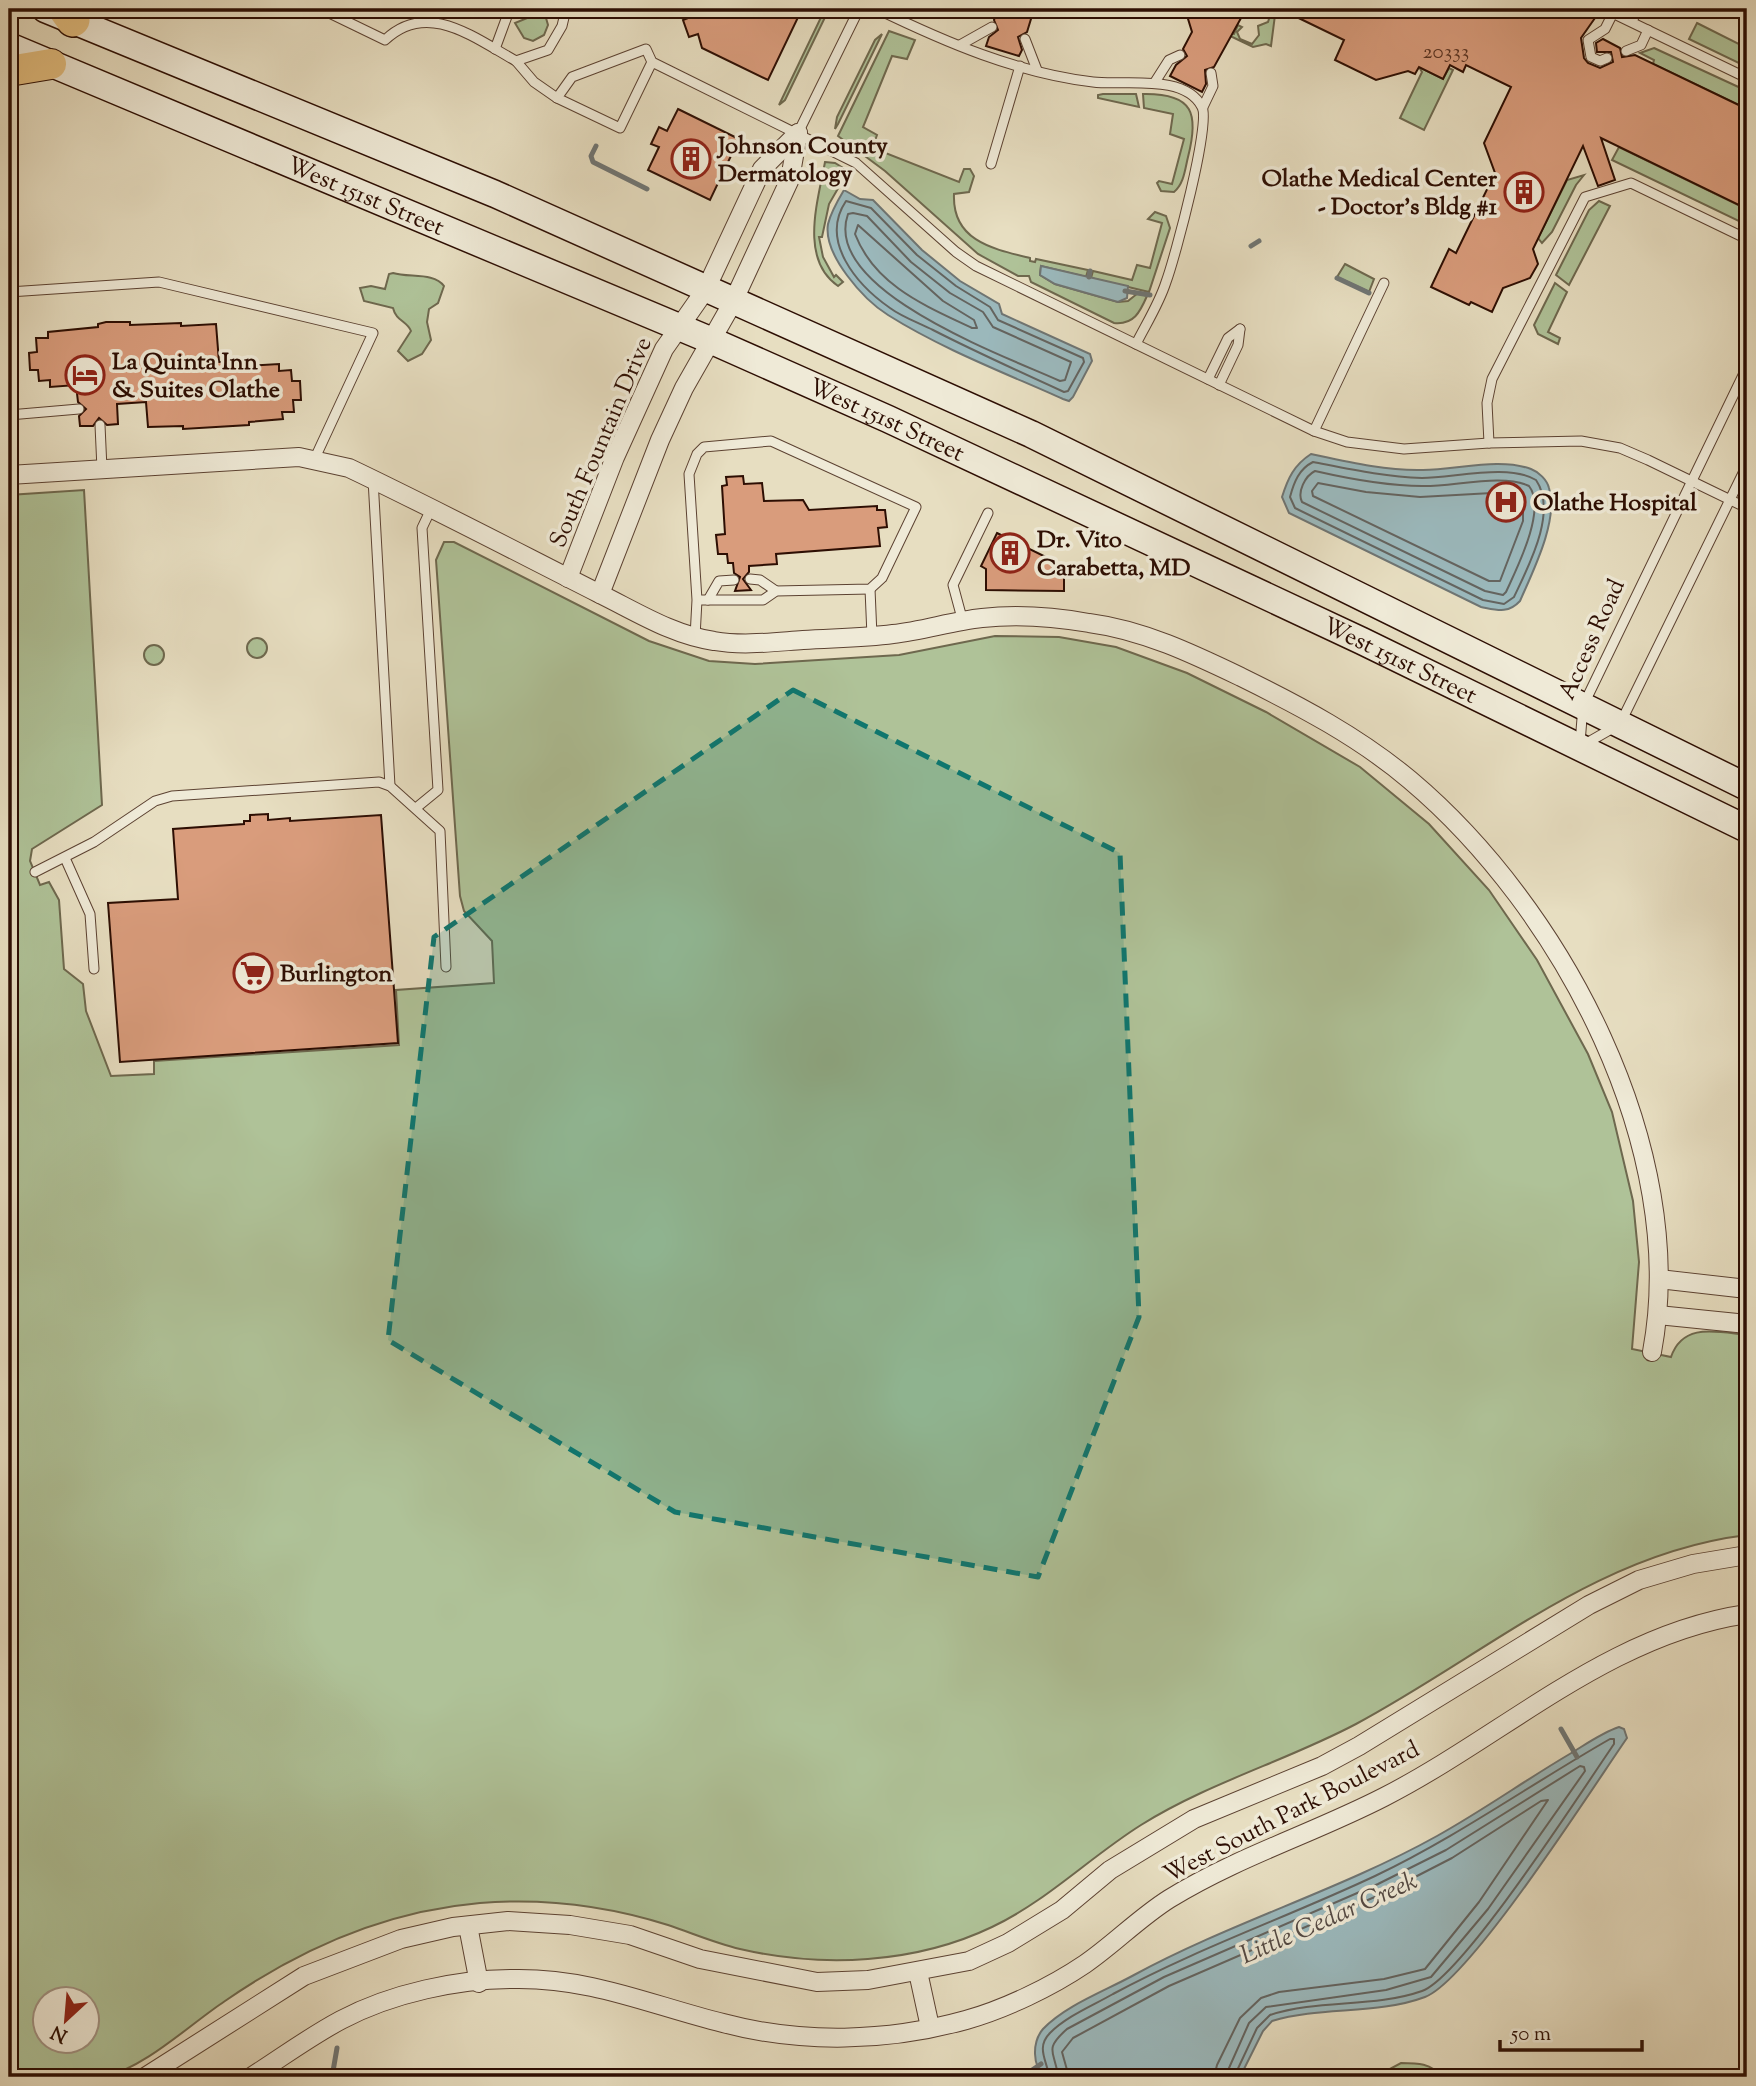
<svg xmlns="http://www.w3.org/2000/svg" width="1756" height="2086" viewBox="0 0 1756 2086" font-family="'Sorts Mill Goudy',serif">
	<rect width="100%" height="100%" fill="#e7dec1"/>
	<filter id="stains"><feTurbulence type="fractalNoise" baseFrequency=".00286" numOctaves="4"/><feColorMatrix values="0 0 0 0 .2 0 0 0 0 .09 0 0 0 0 .02 0 0 0 .5 -.17"/></filter>
	<radialGradient id="worn" r=".72"><stop offset=".6" stop-color="#630" stop-opacity="0"/><stop offset="1" stop-color="#630" stop-opacity=".3"/></radialGradient>
	<!-- green -->
	<g fill="#afc298" stroke="#6e684e" stroke-width="2" fill-rule="evenodd">
		<path d="M825,9H829L785,100L779,105Z"/>
		<path d="M1272,9H1285L1275,15L1271,46L1266,44L1253,47L1224,33L1234,34L1238,25L1242,27L1237,32L1240,39L1252,44L1259,35L1258,26L1268,22Z"/>
		<path d="M544,11L548,25L544,35L533,41L524,38L515,23Z"/>
		<path d="M1697,23L1747,48V67L1689,39Z"/>
		<path d="M889,31L915,40L907,59L892,56L863,127L877,135L871,152L876,154L878,150L959,182L964,169H970L974,176L969,192L954,194C952,241 993,249 1030,258V261L1035,262L1036,259L1088,270L1086,277L1041,266L1040,275L1055,284L1118,302L1128,301L1138,293L1147,296C1140,312 1134,325 1114,323L1031,282L1029,276H1018L978,254L885,171L838,136Z"/>
		<path d="M882,34L838,124L835,129L837,117L875,40Z"/>
		<path d="M1654,48L1745,90L1747,109L1653,64L1654,60L1640,53Z"/>
		<path d="M1419,67L1443,79L1449,68L1453,70L1424,130L1400,118L1422,72Z"/>
		<path d="M1136,94L1139,107L1098,98V95L1103,94Z"/>
		<path d="M1143,94C1194,93 1199,114 1188,157C1185,169 1184,184 1174,192L1161,191L1157,183L1159,181L1172,184L1184,139L1170,134L1173,114L1144,108Z"/>
		<path d="M1619,147L1740,206L1747,203V225L1612,160Z"/>
		<path d="M825,162L835,163L848,171L829,204L822,237H819L823,257L834,277L836,275L843,282L838,286C799,259 818,201 825,162Z"/>
		<path d="M1584,175L1576,185L1552,232L1542,243L1538,238L1567,180Z"/>
		<path d="M1599,201L1610,206L1569,285L1556,275L1589,210Z"/>
		<path d="M1155,212L1166,216L1170,228L1149,292L1091,278L1093,271L1132,280L1137,265L1150,268L1162,223L1148,219Z"/>
		<path d="M1345,264L1374,279L1369,292L1337,277Z"/>
		<path d="M393,273C409,278 434,272 444,286L438,303L429,309L427,322L431,340L422,354L408,361L398,351L411,331C407,321 396,321 393,308L364,301L360,288L371,286L385,289L389,274Z"/>
		<path d="M1555,283L1567,292L1548,332L1560,338L1558,344L1538,334L1534,325Z"/>
		<path d="M84,490L102,805L32,849L30,861L40,885L49,882L59,900L64,969L83,984L86,1011L111,1076L154,1074V1061L399,1045L396,990L494,983L492,941L464,911L460,896L436,560L444,542H454L649,641L709,661L755,664L899,655L995,636L1059,637L1116,647L1187,673L1266,712L1360,767L1429,824L1489,890L1537,960L1588,1054L1612,1112L1633,1201L1639,1262L1632,1349L1671,1357C1683,1322 1717,1332 1747,1335V1535C1597,1553 1485,1655 1356,1724C1286,1761 1208,1783 1141,1825C1090,1857 1047,1901 992,1927C915,1964 822,1968 740,1949C715,1943 692,1933 668,1925C608,1906 543,1898 480,1903C387,1911 300,1949 225,2001C189,2025 146,2067 104,2077C81,2082 34,2077 9,2077V495ZM46,1998H88V2040H46Z"/>
		<circle cx="257" cy="648" r="10"/>
		<circle cx="154" cy="655" r="10"/>
		<path d="M1401,2063C1417,2063 1432,2063 1441,2077H1383L1386,2071Z"/>
	</g>
	<!-- water -->
	<g fill="#9bb9bd" stroke="#6f7573" stroke-width="2">
		<path d="M844,190L860,199L873,200L922,250L960,281L999,304L1002,314L1090,354L1092,361L1073,397L1069,401L1063,399C1005,373 942,349 888,315C864,300 823,255 828,224C831,212 838,200 844,190Z"/>
		<path d="M1041,266L1128,286L1127,298L1118,302L1055,284L1040,275Z"/>
		<path d="M1311,454C1348,462 1386,471 1423,470C1457,470 1499,457 1531,469C1539,472 1547,480 1549,488C1559,520 1533,571 1520,601C1508,614 1497,610 1481,607L1289,513L1282,497C1288,478 1294,465 1311,454Z"/>
		<path d="M1619,1727L1624,1729L1627,1738C1593,1787 1470,1980 1425,1997C1377,2015 1321,2006 1272,2021L1263,2031L1240,2077H1045C1032,2066 1032,2042 1043,2029C1066,2005 1105,1991 1134,1975C1232,1922 1340,1890 1437,1836C1482,1811 1524,1781 1568,1755C1585,1745 1601,1733 1619,1727Z"/>
	</g>
	<g fill="none" stroke-linecap="round" stroke-linejoin="round">
		<!-- shore -->
		<g stroke="#646460" stroke-width="2">
			<path d="M846,201L871,208L917,255L956,286L990,307L998,320L1083,358L1084,362L1068,391L1064,392C1020,372 976,352 933,330C919,323 902,317 890,308C857,285 819,241 846,201Z"/>
			<path d="M853,213L867,216L911,262L950,293L983,312L993,327L1071,362L1065,380L1060,381C1008,357 821,291 848,214Z"/>
			<path d="M858,225L943,301L974,320L977,328H972C926,306 875,286 855,234Z"/>
			<path d="M1313,462C1349,469 1385,477 1422,478C1454,478 1508,463 1536,480C1558,512 1528,567 1514,597L1504,604L1483,600L1295,508L1290,497C1294,482 1299,469 1313,462Z"/>
			<path d="M1315,471C1350,479 1386,486 1422,486C1452,487 1503,473 1529,486C1547,509 1517,568 1506,592L1503,595L1485,591L1302,502C1297,492 1305,476 1315,471Z"/>
			<path d="M1318,483L1366,492L1420,497L1510,492L1523,496V521L1500,581H1489L1313,496L1312,491Z"/>
			<path d="M1049,2077C1048,2062 1035,2048 1050,2033C1067,2016 1092,2006 1113,1994C1198,1948 1288,1917 1375,1876C1457,1837 1531,1784 1610,1739H1614V1744C1583,1789 1463,1976 1422,1991C1374,2008 1318,1999 1270,2015L1257,2028L1234,2077"/>
			<path d="M1058,2077C1056,2052 1042,2051 1067,2029L1164,1977L1378,1884L1446,1850L1580,1766L1584,1767L1585,1771L1488,1909L1431,1977L1386,1990L1266,2007L1249,2023L1225,2077"/>
			<path d="M1069,2077L1062,2052L1073,2038L1169,1986L1384,1893L1452,1858L1541,1801L1548,1800L1479,1902L1425,1969L1384,1979L1279,1992L1261,1998L1240,2018L1217,2065L1214,2077"/>
		</g>
		<!-- stream -->
		<g stroke="#6f7573" stroke-width="5">
			<path d="M596,146L591,156L593,162L647,189"/>
			<path d="M1251,246L1259,241"/>
			<path d="M1089,277L1090,271"/>
			<path d="M1337,278L1369,293"/>
			<path d="M1125,291L1150,295"/>
			<path d="M1561,1729L1577,1757"/>
			<path d="M332,2077L337,2048"/>
			<path d="M1022,2077L1041,2064"/>
		</g>
	</g>
	<!-- building -->
	<g fill="#d99c7c" stroke="#2d0e03" stroke-width="2">
		<path d="M689,9H802L768,80L702,48L698,34L689,37L683,20L691,17Z"/>
		<path d="M998,9H1034L1027,32L1018,37L1022,50L1019,56L986,46L989,37L998,30L994,20Z"/>
		<path d="M1185,9H1246L1214,67L1205,70L1206,84L1202,92L1170,76L1176,65L1187,56L1183,49L1192,32Z"/>
		<path d="M1280,9H1576L1595,18L1581,38L1584,58L1588,63L1600,68L1613,62L1611,52H1597L1596,43L1603,39L1620,48L1622,57L1635,55L1747,109V209L1601,138L1615,180L1598,186L1583,146L1533,249L1538,264L1530,278L1503,288L1492,312L1471,302L1469,305L1431,287L1449,249L1456,253L1495,173L1484,143L1511,87L1466,65L1463,72L1450,65L1443,79L1419,67L1415,74L1408,71L1376,80L1335,60L1344,40Z"/>
		<path d="M678,109L739,139L710,200L648,170L659,147L651,144L659,127L667,131Z"/>
		<path d="M106,322H130V325L181,323V326L216,324L219,362L241,361L245,362L246,366L279,364V371L291,370L292,381H300L301,400H293L294,412H282L283,419L249,422V425L183,429V426L148,427L146,402L117,404L118,424L107,425L99,418L93,426H80L79,416L86,409L78,402L76,385L50,387V380L39,381L38,370H30L29,353L37,352L36,338H48V332L98,327V324Z"/>
		<path d="M743,476L744,484L762,483L764,501L803,500L809,510L877,506V510H885L887,527L878,528L880,546L776,554L777,564L749,566V572L743,579L751,590L735,591L740,577L734,573L733,563H728L727,554H718L716,535L725,534L722,486L727,485L726,477Z"/>
		<path d="M997,533L1056,562L1050,573H1064V591L986,590V569L981,566Z"/>
		<path d="M268,814V820L290,818V821L381,815L398,1043L120,1062L108,903L178,899L173,829L244,824V821H250V815Z"/>
	</g>
	<g fill="none" stroke-linecap="round" stroke-linejoin="round">
		<!-- service casing -->
		<g stroke="#5c4232" stroke-width="11">
			<g id="service">
				<path d="M321,9L385,40C427,0 473,37 516,61L548,50L562,26L566,9"/>
				<path d="M877,9C945,42 1017,73 1093,82C1123,86 1185,73 1202,107C1211,123 1175,258 1166,282C1159,304 1146,324 1136,344"/>
				<path d="M1604,9L1747,78"/>
				<path d="M1632,21L1638,9"/>
				<path d="M1025,39L1037,70"/>
				<path d="M960,45L992,27"/>
				<path d="M495,49L509,11"/>
				<path d="M1626,51L1641,45L1648,30"/>
				<path d="M1607,58L1600,61L1591,57L1588,40L1605,29L1613,13"/>
				<path d="M516,61L534,82L557,98"/>
				<path d="M652,62L646,49L572,77L557,98L620,128L652,62L856,163L956,252L976,266L1314,431L1347,442L1404,449L1489,443L1581,441L1620,448L1648,460L1747,508"/>
				<path d="M1155,82L1169,60L1180,55"/>
				<path d="M1203,107L1213,86L1211,73"/>
				<path d="M798,133L859,9"/>
				<path d="M991,164L1020,66"/>
				<path d="M9,292L159,282L373,333L315,458"/>
				<path d="M1208,379L1228,338L1240,329"/>
				<path d="M1219,385L1238,345L1240,329"/>
				<path d="M9,415L79,409"/>
				<path d="M100,425L102,469"/>
				<path d="M1314,431L1384,283"/>
				<path d="M1489,443L1487,403L1492,379L1585,197L1631,183L1747,239"/>
				<path d="M373,479L390,786"/>
				<path d="M750,579L760,580L776,591"/>
				<path d="M870,589L872,636"/>
				<path d="M708,600L719,581L734,580"/>
				<path d="M963,622L953,585L988,513"/>
				<path d="M695,637L697,600L689,474L697,454L704,447L771,441L916,507L882,578L870,589L776,591L763,600H697"/>
				<path d="M1580,743L1583,706L1747,367"/>
				<path d="M1585,744L1620,724L1747,465"/>
				<path d="M416,808L438,790L422,528L431,509"/>
				<path d="M65,858L90,914L94,969"/>
				<path d="M35,872L94,842L155,801L172,796L379,782L390,786L440,831L446,967"/>
			</g>
		</g>
		<!-- minor casing -->
		<g stroke="#5c4232" stroke-width="20">
			<g id="minor">
				<path d="M9,475L299,457L349,468C433,508 515,551 598,593C635,611 672,635 714,641C743,646 774,642 803,640C833,638 863,638 893,634C923,631 952,621 982,618C1017,614 1055,617 1089,623C1143,630 1193,654 1241,677C1300,706 1359,737 1410,780C1562,908 1690,1149 1652,1352"/>
				<path d="M568,578L615,457L664,349L706,289L762,169L798,133"/>
				<path d="M600,594L660,440L684,388L733,302L790,179L798,133"/>
				<path d="M1659,1279L1747,1289"/>
				<path d="M1658,1315L1747,1324"/>
				<path d="M468,1926L479,1983"/>
				<path d="M918,1972L930,2027"/>
				<path d="M145,2077L304,1976L401,1939L453,1927L508,1921L570,1925L630,1935L700,1959L817,1982L868,1980L969,1961L1008,1943L1062,1910L1110,1870L1194,1819L1322,1766L1359,1746L1589,1605L1639,1580L1693,1564L1747,1555"/>
				<path d="M251,2077C281,2058 309,2037 341,2020C392,1993 458,1979 515,1979C592,1978 650,2005 723,2023C802,2044 887,2042 966,2020C1005,2009 1051,1987 1085,1964C1114,1944 1139,1918 1169,1899C1237,1857 1314,1833 1384,1797C1505,1735 1609,1634 1747,1614"/>
			</g>
		</g>
		<!-- secondary casing -->
		<g stroke="#2d0e03" stroke-width="29">
			<g id="secondary">
				<path d="M45,9L495,194L1031,434L1747,787"/>
				<path id="s1" d="M9,46L710,340L888,419L1362,641L1747,829"/>
			</g>
		</g>
		<!-- trunk casing -->
		<g stroke="#2d0e03" stroke-width="32">
			<path id="trunk" d="M9,71L51,64"/>
		</g>
		<!-- motorway casing -->
		<g stroke="#2d0e03" stroke-width="36">
			<path id="motorway" d="M65,9L73,20"/>
		</g>
		<!-- service -->
		<use href="#service" stroke="#efead7" stroke-width="9"/>
		<!-- minor -->
		<use href="#minor" stroke="#efead7" stroke-width="18"/>
		<!-- secondary -->
		<use href="#secondary" stroke="#efead7" stroke-width="26"/>
		<!-- trunk -->
		<use href="#trunk" stroke="#e4bf80" stroke-width="30"/>
		<!-- motorway -->
		<use href="#motorway" stroke="#e4bf80" stroke-width="33"/>
	</g>
	<!-- marked area -->
	<path fill="#0f766e" fill-opacity="0.2" stroke="#0f766e" stroke-width="5" stroke-dasharray="14 9" stroke-linejoin="round" d="M793,690L1120,853L1139,1317L1038,1577L675,1512L388,1340L434,937Z"/>
	<!-- icons -->
	<defs>
		<g id="building-ring" transform="scale(2.0125)"><circle r="9.5" fill="#efead7" stroke="#8f2418" stroke-width="1.5"/><path d="M-4-6H4V6H1V3H-1V6H-4ZM-2.5-4.3h1.7v1.8h-1.7ZM.8-4.3h1.7v1.8H.8ZM-2.5-1h1.7V.8h-1.7ZM.8-1h1.7V.8H.8Z" fill="#8f2418"/></g>
		<g id="hotel-ring" transform="scale(2.0125)"><circle r="9.5" fill="#efead7" stroke="#8f2418" stroke-width="1.5"/><path d="M-6-4.5h1.5V1H6V5H4.5V3h-9V5H-6ZM-4 0a1.8 1.8 0 1 1 3.6 0ZM.5 0V-2.5h3Q6-2.5 6 0Z" fill="#8f2418"/></g>
		<g id="hospital-ring" transform="scale(2.0125)"><circle r="9.5" fill="#efead7" stroke="#8f2418" stroke-width="1.5"/><path d="M-5-5h3v3.5h4V-5h3V5h-3V1.5h-4V5h-3Z" fill="#8f2418"/></g>
		<g id="supermarket-ring" transform="scale(2.0125)"><circle r="9.5" fill="#efead7" stroke="#8f2418" stroke-width="1.5"/><path d="M-6-5.5h2.5l.6 2H6L4.5 2H-2.5L-4.4-4H-6ZM-1.5 3.2a1.3 1.3 0 1 0 .1 0ZM3 3.2a1.3 1.3 0 1 0 .1 0Z" fill="#8f2418"/></g>
	</defs>
	<g fill-rule="evenodd">
		<use href="#building-ring" x="691" y="159"/>
		<use href="#building-ring" x="1524" y="192"/>
		<use href="#hotel-ring" x="85" y="375"/>
		<use href="#hospital-ring" x="1506" y="502"/>
		<use href="#building-ring" x="1010" y="553"/>
		<use href="#supermarket-ring" x="253" y="973"/>
	</g>
	<g text-anchor="middle" stroke-width="7" stroke-linejoin="round" paint-order="stroke">
		<!-- number labels -->
		<g font-size="21" fill="#583221">
			<text x="1446" y="58">20333</text>
		</g>
		<!-- poi labels -->
		<g font-size="24" font-weight="bold" fill="#2d0e03" stroke="#efead7" text-anchor="start">
			<text x="718" y="153">Johnson County<tspan x="718" dy="28">Dermatology</tspan></text>
			<text x="1497" y="186" text-anchor="end">Olathe Medical Center<tspan x="1497" dy="28">- Doctor's Bldg #1</tspan></text>
			<text x="112" y="369">La Quinta Inn<tspan x="112" dy="28">&amp; Suites Olathe</tspan></text>
			<text x="1533" y="510">Olathe Hospital</text>
			<text x="1037" y="547">Dr. Vito<tspan x="1037" dy="28">Carabetta, MD</tspan></text>
			<text x="280" y="981">Burlington</text>
		</g>
		<!-- street labels -->
		<g font-size="24" fill="#2d0e03" stroke="#efead7">
			<text dy="8" stroke="none"><textPath href="#s1" startOffset="387">West 151st Street</textPath></text>
			<text dy="8" stroke="none"><textPath href="#s1" startOffset="954">West 151st Street</textPath></text>
			<text transform="translate(600 442) rotate(-67)" y="8">South Fountain Drive</text>
			<text transform="translate(1591 639) rotate(-66)" y="8">Access Road</text>
			<text dy="8" stroke="none"><textPath href="#s1" startOffset="1521">West 151st Street</textPath></text>
			<text transform="translate(1291 1811) rotate(-27)" y="8">West South Park Boulevard</text>
		</g>
		<!-- water labels -->
		<g font-size="26" font-style="italic" fill="#544a44" stroke="#efead7">
			<text transform="translate(1328 1917) rotate(-24)" y="9">Little Cedar Creek</text>
		</g>
	</g>
	<!-- margin -->
	<rect width="1756" height="2086" fill="none" stroke="#e7dec1" stroke-width="35"/>
	<rect x="10" y="10" width="1735" height="2065" fill="none" stroke="#2d0e03" stroke-width="3.5"/>
	<rect x="18" y="18" width="1721" height="2051" fill="none" stroke="#2d0e03" stroke-width="2"/>
	<!-- north arrow -->
	<g transform="translate(66 2020) rotate(206)"><circle r="33" fill="#efead7" stroke="#a19282" stroke-width="2"/>
	<path d="M0-5L12 26L0 18L-12 26Z" fill="#8f2418"/>
	<text y="-10" font-size="19" font-weight="bold" text-anchor="middle" fill="#2d0e03">N</text>
	</g>
	<!-- scale -->
	<path d="M1500 2040v10h142v-10" fill="none" stroke="#2d0e03" stroke-width="3.5"/>
	<text x="1511" y="2040" font-size="21" fill="#2d0e03" stroke="#efead7" stroke-width="5" paint-order="stroke">50 m</text>
	<rect width="100%" height="100%" filter="url(#stains)"/>
	<rect width="100%" height="100%" fill="url(#worn)"/>
</svg>
